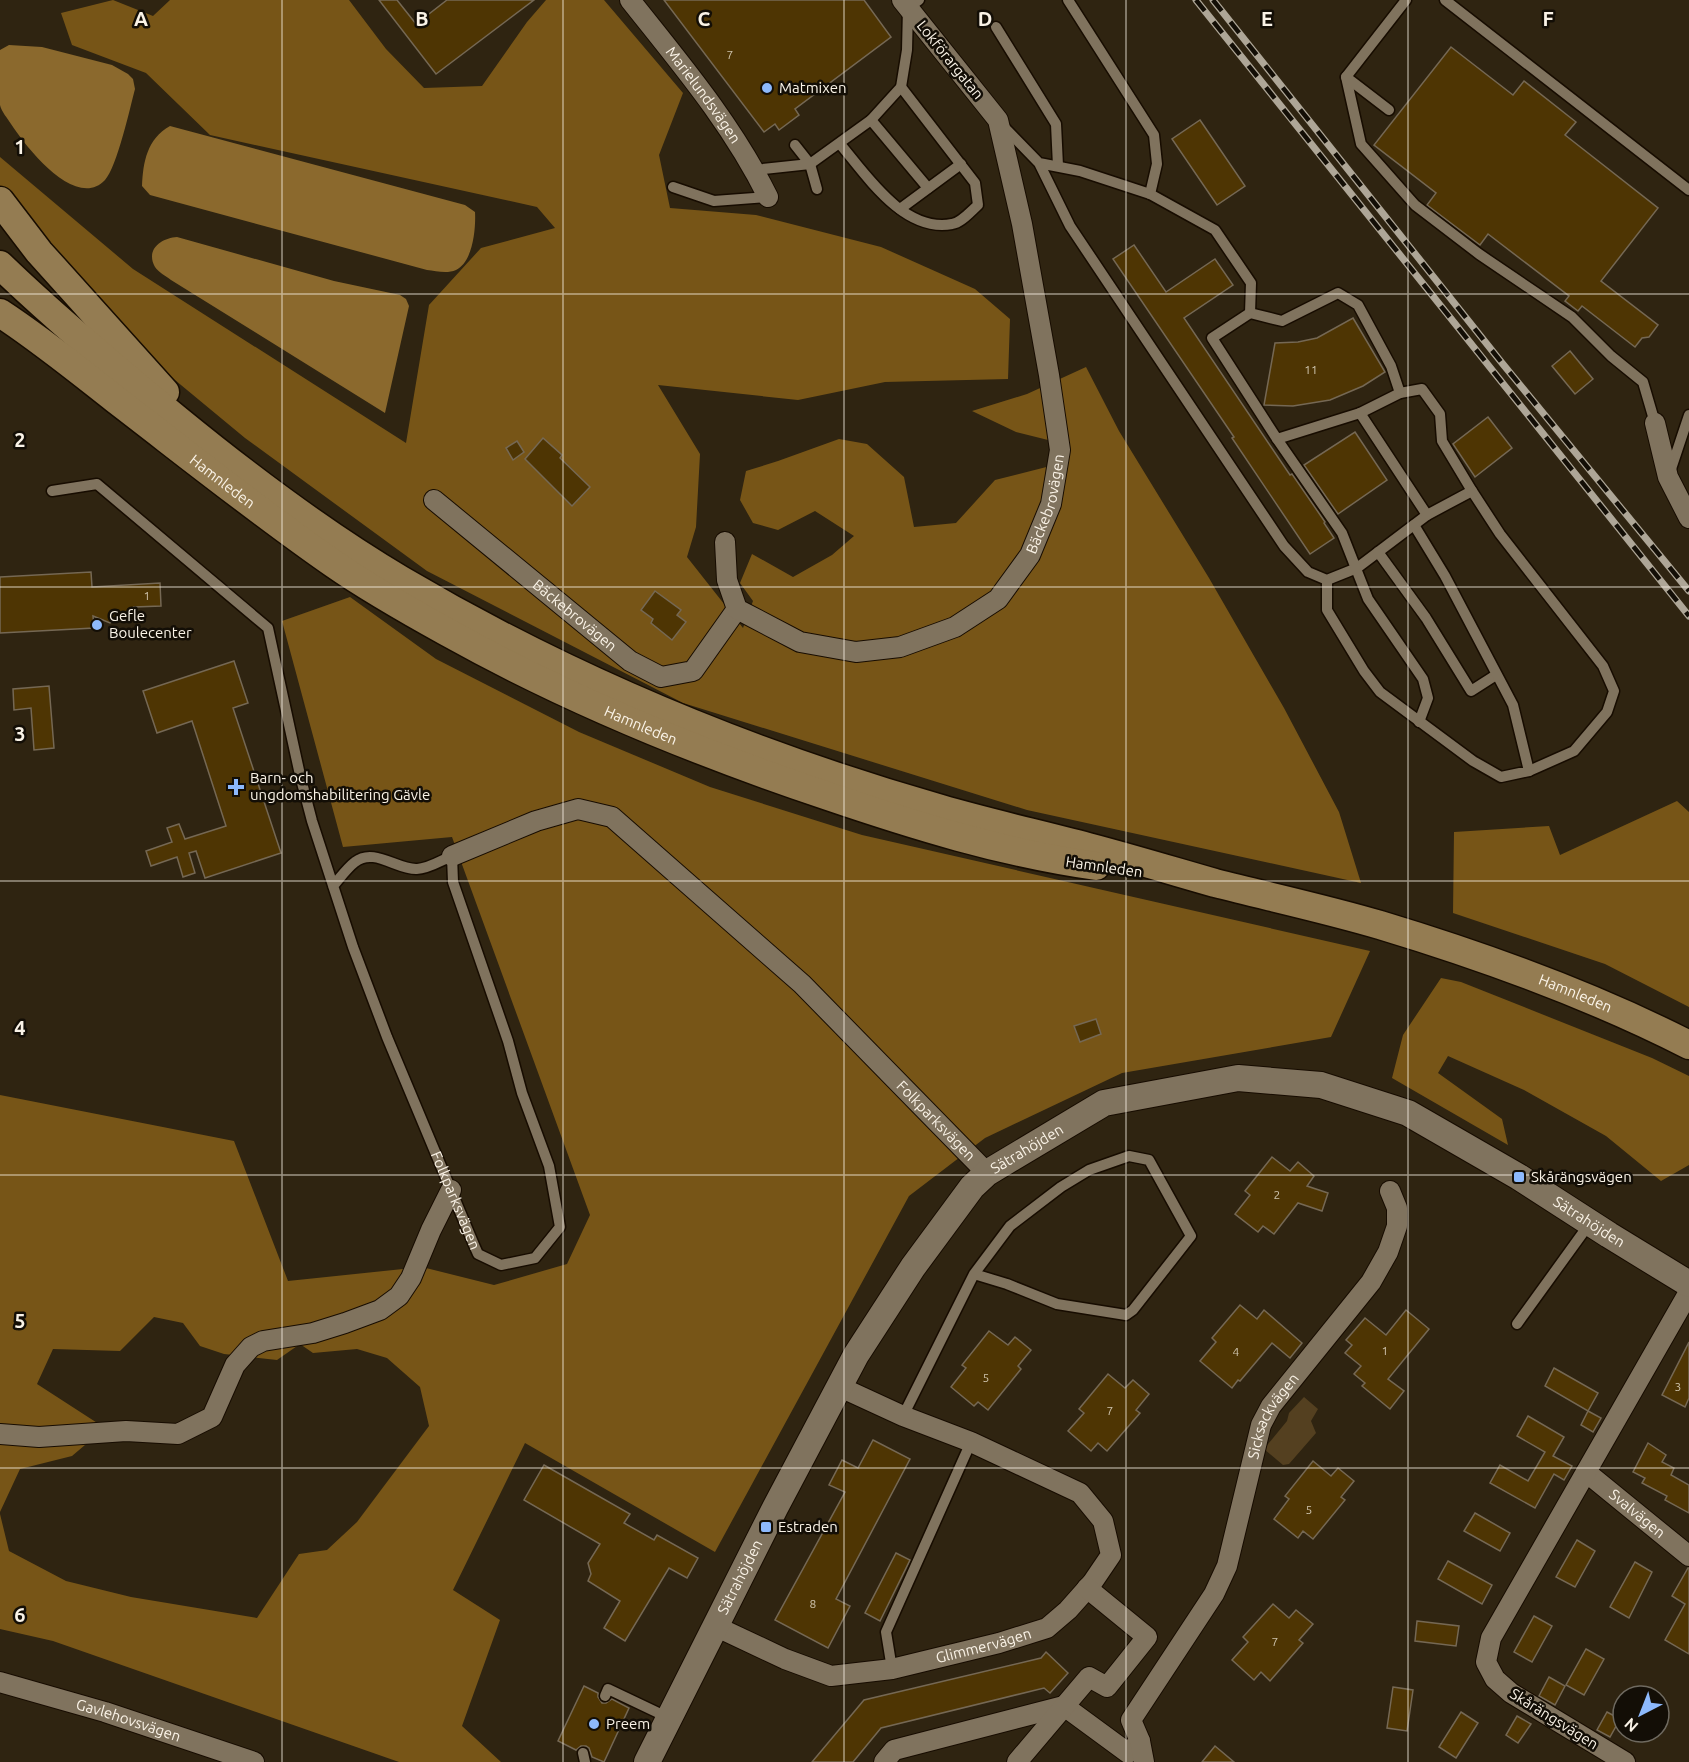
<svg xmlns="http://www.w3.org/2000/svg" width="1689" height="1762" viewBox="0 0 1689 1762" font-family="Ubuntu,sans-serif">
	<rect width="100%" height="100%" fill="#2f2411"/>
	<!-- green -->
	<path fill="#544020" d="M1304,1397L1318,1409L1311,1421L1316,1433L1289,1464L1283,1465L1264,1449L1287,1421L1289,1413Z"/>
	<!-- forest -->
	<g fill="#775517">
		<path d="M113,0L153,16L170,0H349L386,49L424,88L482,86L527,22L546,0H604L683,93L659,155L670,208L756,215L881,247L975,289L1010,319L1008,379L885,382L798,400L658,385L700,454L696,527L687,557L743,628L753,601L740,583L752,554L793,577L832,555L854,536L815,511L778,530L753,523L740,500L746,471L778,461L839,439L867,444L904,477L914,527L956,523L995,480L1066,462L1064,444L1016,432L972,411L1027,394L1086,367L1119,431L1209,578L1284,708L1339,812L1361,883L1027,810L683,703L427,571L245,438L152,361L0,191V157L133,269L406,443L429,305L481,248L555,228L537,207L210,135L146,73L72,45L61,13Z"/>
		<path d="M350,597L436,659L579,732L710,787L862,835L1370,951L1331,1037L1122,1073L985,1138L909,1196L715,1552L525,1443L453,1590L500,1620L462,1726L501,1762H399L53,1641L0,1629V1514L9,1551L66,1581L131,1597L257,1618L299,1554L327,1550L357,1522L429,1426L420,1387L387,1358L357,1349L313,1353L300,1344L277,1360L224,1354L200,1346L183,1323L154,1317L120,1351L53,1349L37,1384L105,1428L72,1456L20,1469L0,1512V1095L234,1141L288,1281L422,1267L494,1285L567,1264L590,1215L452,837L343,847L282,621Z"/>
		<path d="M1677,801L1689,812V1007L1605,964L1453,913L1454,832L1549,826L1560,855Z"/>
		<path d="M1441,978L1461,982L1652,1058L1689,1076V1165L1661,1181L1606,1136L1524,1090L1448,1056L1438,1073L1502,1119L1508,1145L1392,1078L1403,1035Z"/>
	</g>
	<!-- water -->
	<g fill="#8b692d">
		<path d="M9,45L42,47L112,65L128,74L133,79L135,89C130,108 117,167 105,180C76,211 26,147 11,124C8,119 1,111 0,105C0,88 0,67 0,50Z"/>
		<path d="M170,126L465,205L475,212C476,228 473,262 456,270C447,274 436,271 427,270L150,195L142,186C143,162 147,139 170,126Z"/>
		<path d="M177,237L334,281L400,295L406,299L409,306L385,413L171,280C166,276 158,272 155,267C145,249 162,238 177,237Z"/>
	</g>
	<!-- building -->
	<g fill="#4e3503" stroke="#756854" stroke-width="1.5">
		<path d="M379,0H397L416,24L447,0H534L436,74Z"/>
		<path d="M664,0H864L891,37L795,109L799,115L779,130L775,124L764,132Z"/>
		<path d="M1451,47L1513,95L1524,81L1576,122L1565,135L1658,208L1601,281L1658,325L1649,337L1642,338L1635,347L1582,306L1578,311L1565,301L1569,296L1488,234L1480,245L1427,205L1436,193L1374,145Z"/>
		<path d="M1200,120L1245,186L1217,205L1172,139Z"/>
		<path d="M1134,245L1166,292L1215,259L1233,285L1184,318L1290,475L1292,474L1325,522L1324,523L1334,538L1310,554L1232,438L1234,437L1113,259Z"/>
		<path d="M1353,318L1385,372L1363,386L1330,400L1293,406L1264,405L1275,343L1298,342L1317,338Z"/>
		<path d="M1570,351L1593,379L1575,394L1552,366Z"/>
		<path d="M1488,417L1512,448L1475,477L1453,444Z"/>
		<path d="M1355,432L1387,480L1338,514L1304,465Z"/>
		<path d="M543,438L562,455L560,458L590,487L572,506L525,459Z"/>
		<path d="M517,441L524,452L513,460L506,448Z"/>
		<path d="M91,572L92,587L160,583L161,606L134,607L110,623L93,616L94,628L0,633V577Z"/>
		<path d="M655,591L681,610L677,615L686,622L672,640L651,623L653,619L641,610Z"/>
		<path d="M234,661L248,703L233,708L281,853L205,878L196,851L189,853L195,873L183,877L177,857L151,866L146,851L172,842L167,828L179,824L185,839L226,826L192,721L157,733L143,691Z"/>
		<path d="M49,686L54,748L34,750L31,708L14,710L13,689Z"/>
		<path d="M1096,1019L1101,1034L1080,1042L1074,1026Z"/>
		<path d="M1272,1157L1290,1171L1298,1162L1314,1176L1307,1186L1328,1193L1322,1211L1298,1203L1274,1234L1263,1226L1258,1232L1235,1214L1250,1195L1245,1191Z"/>
		<path d="M1240,1305L1257,1319L1264,1310L1302,1343L1290,1358L1272,1343L1240,1381L1238,1380L1232,1388L1200,1361L1216,1342L1212,1338Z"/>
		<path d="M1406,1310L1429,1329L1388,1379L1404,1391L1390,1409L1362,1386L1365,1383L1354,1374L1361,1366L1345,1353L1352,1345L1346,1340L1365,1318L1386,1335Z"/>
		<path d="M989,1331L1008,1345L1015,1337L1031,1350L1018,1366L1021,1369L988,1410L978,1402L974,1406L951,1387L966,1368L962,1365Z"/>
		<path d="M1689,1342V1398L1685,1407L1662,1395Z"/>
		<path d="M1554,1368L1598,1393L1588,1411L1545,1386Z"/>
		<path d="M1108,1374L1125,1388L1133,1380L1149,1394L1136,1410L1140,1413L1107,1451L1098,1443L1091,1451L1068,1431L1084,1413L1079,1409Z"/>
		<path d="M1588,1411L1601,1418L1593,1432L1581,1425Z"/>
		<path d="M1528,1416L1564,1437L1553,1456L1572,1466L1564,1480L1554,1474L1535,1508L1490,1483L1500,1465L1528,1481L1545,1452L1517,1436Z"/>
		<path d="M873,1440L910,1459L836,1599L850,1606L828,1648L775,1620L845,1492L829,1485L842,1460L858,1468Z"/>
		<path d="M1648,1443L1666,1455L1662,1462L1674,1468L1671,1475L1689,1485V1513L1665,1500L1667,1496L1642,1483L1645,1478L1633,1472Z"/>
		<path d="M1313,1461L1331,1476L1338,1468L1354,1481L1341,1497L1345,1500L1313,1539L1303,1531L1298,1538L1274,1519L1289,1499L1285,1496Z"/>
		<path d="M544,1465L630,1514L624,1523L654,1540L657,1535L698,1558L687,1578L669,1568L625,1641L604,1628L620,1601L588,1581L591,1574L588,1563L600,1544L524,1500Z"/>
		<path d="M1475,1513L1510,1533L1500,1551L1464,1531Z"/>
		<path d="M1577,1540L1595,1551L1575,1587L1556,1577Z"/>
		<path d="M896,1553L910,1560L880,1621L865,1613Z"/>
		<path d="M1448,1561L1492,1585L1482,1604L1438,1579Z"/>
		<path d="M1635,1562L1652,1572L1629,1618L1610,1607Z"/>
		<path d="M1688,1568H1689V1654L1665,1640L1685,1604L1672,1596Z"/>
		<path d="M1273,1604L1289,1618L1296,1610L1313,1624L1299,1640L1303,1643L1270,1681L1261,1672L1254,1680L1232,1660L1248,1642L1243,1637Z"/>
		<path d="M1534,1616L1552,1626L1532,1662L1514,1652Z"/>
		<path d="M1417,1621L1459,1626L1456,1646L1415,1641Z"/>
		<path d="M1586,1649L1604,1659L1584,1695L1566,1685Z"/>
		<path d="M1046,1652L1068,1673L1050,1693L1044,1688L881,1728L853,1762H812L864,1700L1041,1658Z"/>
		<path d="M1549,1677L1565,1686L1555,1705L1539,1696Z"/>
		<path d="M584,1686L598,1693V1697L602,1703H606L612,1699L629,1708L604,1762L592,1757L589,1748L586,1746H581L576,1750L558,1741Z"/>
		<path d="M1393,1687L1413,1690L1407,1731L1387,1728Z"/>
		<path d="M1461,1712L1478,1723L1456,1758L1439,1747Z"/>
		<path d="M1607,1712L1620,1719L1610,1737L1597,1730Z"/>
		<path d="M1517,1716L1531,1724L1518,1743L1506,1735Z"/>
		<path d="M1215,1746L1234,1762H1202Z"/>
	</g>
	<g fill="none" stroke-linecap="round" stroke-linejoin="round">
		<!-- service casing -->
		<g stroke="#170c00" stroke-width="13">
			<g id="service">
				<path d="M1068,0L1154,135L1157,164L1150,194"/>
				<path d="M1445,0L1689,190"/>
				<path d="M996,27L1056,124L1058,166"/>
				<path d="M1346,77L1361,144L1415,205L1479,254L1572,317L1611,356L1643,382L1655,423"/>
				<path d="M1389,110L1346,77L1406,0"/>
				<path d="M871,120L928,188"/>
				<path d="M1002,125L1039,163L1070,226L1284,546L1308,572L1327,580L1357,568L1427,515L1472,491L1442,441L1440,414L1422,389L1400,393L1360,413L1277,439L1212,338L1250,313L1251,283L1215,230L1150,194L1080,171L1039,163"/>
				<path d="M840,144C867,176 904,233 952,224C961,223 971,211 978,205L975,183L901,87"/>
				<path d="M795,145L810,164L817,189"/>
				<path d="M754,170L810,164L871,120L901,87L907,50L908,8L919,0"/>
				<path d="M673,187L714,201L768,197"/>
				<path d="M900,209L961,164"/>
				<path d="M1250,313L1282,321L1338,293L1358,305L1391,366L1400,393"/>
				<path d="M1360,413L1427,515"/>
				<path d="M1277,439L1342,533L1368,599L1423,679L1428,698L1419,722"/>
				<path d="M1670,472L1689,415"/>
				<path id="s1" d="M52,491L97,484L268,628L300,775L312,821L353,947L387,1037L474,1245L478,1254L501,1265L535,1258L560,1227L549,1166L522,1093L508,1041L453,882L452,856C442,860 428,869 417,869C397,870 374,847 355,862C347,868 340,878 333,886"/>
				<path d="M1472,491L1500,534L1603,666L1614,691L1607,712L1574,751L1529,771"/>
				<path d="M1378,552L1426,618L1471,691L1496,675"/>
				<path d="M1327,580V610L1364,671L1380,692L1473,761L1501,777L1529,771L1513,705L1445,576L1414,525"/>
				<path d="M1517,1324L1590,1223"/>
				<path d="M903,1416L974,1274L1007,1284L1057,1304L1126,1315L1133,1310L1191,1236L1149,1160L1129,1156L1089,1170L1061,1187L1010,1226L974,1274"/>
				<path d="M892,1669L886,1632L971,1442"/>
				<path d="M605,1696L608,1689L669,1718"/>
				<path d="M583,1753L585,1762"/>
			</g>
		</g>
		<!-- minor casing -->
		<g stroke="#170c00" stroke-width="22">
			<g id="minor">
				<path id="s2" d="M630,0C680,63 732,124 768,197"/>
				<path d="M1655,423L1668,477L1689,518"/>
				<path id="s3" d="M434,500L630,661L661,677L693,671L737,609"/>
				<path id="s4" d="M725,542L727,580L737,609L800,642L856,652L900,647L955,627L998,599L1030,555L1051,504L1060,450L1049,375L1022,224L998,120L902,0"/>
				<path id="s5" d="M452,856L536,821L578,809L612,817L802,984L987,1173"/>
				<path d="M0,1434L39,1437L126,1431L178,1434L212,1417L235,1365L251,1347L263,1341L313,1333L345,1323L380,1310L399,1296L411,1278L431,1230L451,1190"/>
				<path id="s6" d="M1586,1472L1689,1556"/>
				<path id="s7" d="M717,1627L785,1659L831,1676L892,1669L999,1643L1047,1628L1068,1610L1092,1583L1111,1555L1103,1521L1080,1493L971,1442L903,1416L840,1387"/>
				<path id="s8" d="M0,1682L105,1712L254,1762"/>
				<path d="M1064,1706L1128,1753L1140,1741"/>
				<path d="M884,1762L894,1750L1064,1706"/>
				<path d="M1017,1762L1089,1677L1107,1687L1147,1637L1087,1588"/>
				<path id="s9" d="M1144,1762L1140,1741L1131,1720L1214,1594L1227,1566L1261,1425L1271,1406L1371,1282L1388,1252L1397,1226V1208L1390,1191"/>
				<path d="M1625,1762L1511,1693L1495,1679L1486,1662L1491,1638L1689,1292"/>
			</g>
		</g>
		<!-- tertiary casing -->
		<g stroke="#170c00" stroke-width="28">
			<g id="tertiary">
				<path id="s10" d="M647,1762L775,1508L856,1355L913,1267L972,1187L987,1173L1104,1103L1238,1078L1321,1085L1408,1113L1519,1177L1609,1235L1689,1284"/>
			</g>
		</g>
		<!-- secondary casing -->
		<g stroke="#170c00" stroke-width="31">
			<g id="secondary">
				<path d="M0,201L39,252L165,392"/>
				<path id="s11" d="M0,265C57,320 117,370 178,420C249,478 323,534 401,580C570,680 753,755 941,809C989,823 1039,834 1088,847C1130,858 1173,871 1215,883C1270,897 1326,909 1380,925C1486,957 1591,995 1689,1045"/>
				<path id="s12" d="M0,313C40,339 78,370 115,399C188,455 259,512 334,564C370,589 409,611 447,632C567,699 694,751 825,795C913,825 1003,853 1096,866"/>
			</g>
		</g>
		<!-- service -->
		<use href="#service" stroke="#80735e" stroke-width="10"/>
		<!-- minor -->
		<use href="#minor" stroke="#80735e" stroke-width="20"/>
		<!-- tertiary -->
		<use href="#tertiary" stroke="#80735e" stroke-width="26"/>
		<!-- secondary -->
		<use href="#secondary" stroke="#947c52" stroke-width="28"/>
		<!-- rail casing -->
		<g stroke="#aea697" stroke-width="7">
			<g id="rail">
				<path d="M1196,0L1689,616"/>
				<path d="M1213,0L1502,363L1689,591"/>
			</g>
		</g>
		<!-- rail -->
		<use href="#rail" stroke="#130e06" stroke-width="4.5" stroke-dasharray="14" stroke-linecap="butt"/>
	</g>
	<!-- grid -->
	<path fill="none" stroke="#faf3e7" stroke-width="1.5" stroke-opacity="0.55" d="M282,0V1762M563,0V1762M844,0V1762M1126,0V1762M1408,0V1762M0,294H1689M0,587H1689M0,881H1689M0,1175H1689M0,1468H1689"/>
	<!-- markers -->
	<g fill="#8db9fc" stroke="#130e06" stroke-width="2">
		<circle cx="767" cy="88" r="6"/>
		<circle cx="97" cy="625" r="6"/>
		<path d="M233 778h6v6h6v6h-6v6h-6v-6h-6v-6h6z"/>
		<rect x="1513" y="1171" width="12" height="12" rx="3"/>
		<rect x="760" y="1521" width="12" height="12" rx="3"/>
		<circle cx="594" cy="1724" r="6"/>
	</g>
	<g text-anchor="middle" stroke-width="5" stroke-linejoin="round" paint-order="stroke">
		<!-- number labels -->
		<g font-size="12" fill="#cfc4ae">
			<text x="730" y="59">7</text>
			<text x="1311" y="374">11</text>
			<text x="147" y="600">1</text>
			<text x="1277" y="1199">2</text>
			<text x="1385" y="1355">1</text>
			<text x="1236" y="1356">4</text>
			<text x="986" y="1382">5</text>
			<text x="1678" y="1391">3</text>
			<text x="1110" y="1415">7</text>
			<text x="1309" y="1514">5</text>
			<text x="813" y="1608">8</text>
			<text x="1275" y="1646">7</text>
		</g>
		<!-- street labels -->
		<g font-size="15" fill="#faf3e7" stroke="#130e06">
			<text transform="translate(950 60) rotate(51)" y="5">Lokförargatan</text>
			<text dy="5" stroke="none"><textPath href="#s2" startOffset="120">Marielundsvägen</textPath></text>
			<text dy="5" stroke="none"><textPath href="#s12" startOffset="279">Hamnleden</textPath></text>
			<text dy="5" stroke="none"><textPath href="#s4" startOffset="459">Bäckebrovägen</textPath></text>
			<text dy="5" stroke="none"><textPath href="#s3" startOffset="182">Bäckebrovägen</textPath></text>
			<text dy="5" stroke="none"><textPath href="#s12" startOffset="765">Hamnleden</textPath></text>
			<text transform="translate(1104 867) rotate(8)" y="5">Hamnleden</text>
			<text dy="5" stroke="none"><textPath href="#s11" startOffset="1760">Hamnleden</textPath></text>
			<text dy="5" stroke="none"><textPath href="#s5" startOffset="614">Folkparksvägen</textPath></text>
			<text dy="5" stroke="none"><textPath href="#s10" startOffset="729">Sätrahöjden</textPath></text>
			<text dy="5" stroke="none"><textPath href="#s1" startOffset="873">Folkparksvägen</textPath></text>
			<text dy="5" stroke="none"><textPath href="#s10" startOffset="1341">Sätrahöjden</textPath></text>
			<text dy="5" stroke="none"><textPath href="#s9" startOffset="384">Sicksackvägen</textPath></text>
			<text dy="5" stroke="none"><textPath href="#s6" startOffset="66">Svalvägen</textPath></text>
			<text dy="5" stroke="none"><textPath href="#s10" startOffset="207">Sätrahöjden</textPath></text>
			<text dy="5" stroke="none"><textPath href="#s7" startOffset="280">Glimmervägen</textPath></text>
			<text transform="translate(1554 1719) rotate(32)" y="5">Skårängsvägen</text>
			<text dy="5" stroke="none"><textPath href="#s8" startOffset="134">Gavlehovsvägen</textPath></text>
		</g>
		<!-- poi labels -->
		<g font-size="15" fill="#faf3e7" stroke="#130e06" text-anchor="start">
			<text x="779" y="93">Matmixen</text>
			<text x="109" y="621">Gefle<tspan x="109" dy="17">Boulecenter</tspan></text>
			<text x="250" y="783">Barn- och<tspan x="250" dy="17">ungdomshabilitering Gävle</tspan></text>
			<text x="1531" y="1182">Skårängsvägen</text>
			<text x="778" y="1532">Estraden</text>
			<text x="606" y="1729">Preem</text>
		</g>
	</g>
	<g font-size="20" text-anchor="middle" font-weight="bold" fill="#faf3e7" stroke="#130e06" stroke-width="5" stroke-linejoin="round" paint-order="stroke">
		<text x="141" y="26">A</text>
		<text x="422" y="26">B</text>
		<text x="704" y="26">C</text>
		<text x="985" y="26">D</text>
		<text x="1267" y="26">E</text>
		<text x="1548" y="26">F</text>
		<text x="20" y="154">1</text>
		<text x="20" y="447">2</text>
		<text x="20" y="741">3</text>
		<text x="20" y="1035">4</text>
		<text x="20" y="1328">5</text>
		<text x="20" y="1622">6</text>
	</g>
	<!-- north arrow -->
	<g transform="translate(1641 1714) rotate(222)"><circle r="28" fill="#130e06" stroke="#6f6a60" stroke-width="1.5"/>
	<path d="M0-4.5L10 22L0 15L-10 22Z" fill="#8db9fc"/>
	<text y="-9" font-size="16" font-weight="bold" text-anchor="middle" fill="#faf3e7">N</text>
	</g>
</svg>
